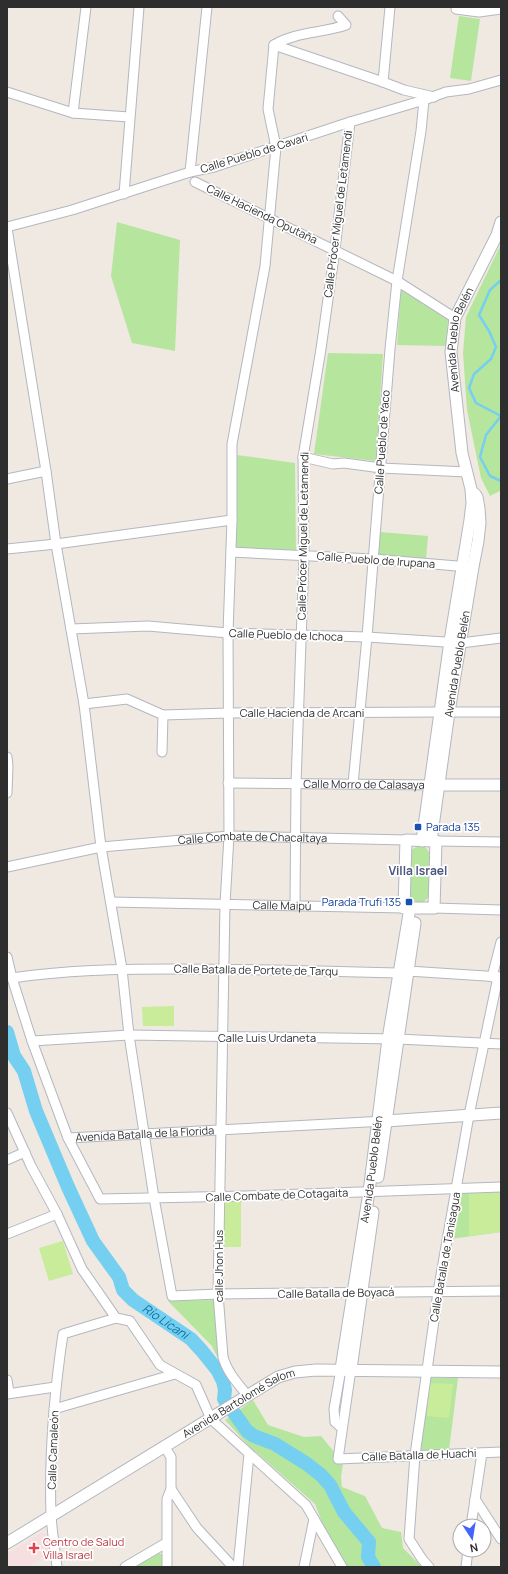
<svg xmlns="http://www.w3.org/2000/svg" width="508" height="1574" viewBox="0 0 508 1574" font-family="Manrope,sans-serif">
	<rect width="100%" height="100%" fill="#efe9e1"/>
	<!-- medical -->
	<path fill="#f5dfe0" d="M41,1533H45L50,1539V1553L28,1567H7V1554Z"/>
	<!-- green -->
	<g fill="#b6e59e">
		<path d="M459,16L480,19L471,81L450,78Z"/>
		<path d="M117,222L180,240L175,351L132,343L111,276Z"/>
		<path d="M501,244V492L500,491L490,496L481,478L467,410L463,353L466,317Z"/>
		<path d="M401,290L448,320L446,346L397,345Z"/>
		<path d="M328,353L383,354L376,461L314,454Z"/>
		<path d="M237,455L295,463L296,551L236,548Z"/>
		<path d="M380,532L428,536L426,559L378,555Z"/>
		<path d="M423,846L426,848L430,853V895L424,902H417L409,897L410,851L416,847Z"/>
		<path d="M501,1190V1232L451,1239L460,1192Z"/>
		<path d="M214,1300L219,1361L212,1346L168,1301Z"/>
		<path d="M430,1378H458L449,1450H420Z"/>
		<path d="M253,1400L268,1425L304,1437L321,1436L343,1463L341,1477L342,1487L365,1496L382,1528L401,1532L403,1548L422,1567H348L326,1533L315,1504L247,1444L225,1420Z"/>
		<path d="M159,1553L162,1555L163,1567H134Z"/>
	</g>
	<!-- pitch -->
	<g fill="#c9ec9a">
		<path d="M174,1006V1026H143L142,1007Z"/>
		<path d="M469,1183H501V1232L469,1236Z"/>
		<path d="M223,1199L241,1200V1247H222Z"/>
		<path d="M63,1241L73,1274L49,1281L39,1248Z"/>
		<path d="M429,1383L453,1384L449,1418L427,1416Z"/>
	</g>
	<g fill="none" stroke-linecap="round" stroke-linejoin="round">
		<!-- stream -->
		<path stroke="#75cff0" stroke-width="2.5" d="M501,280L490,290L479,315L489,331L496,347L491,359L474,374L469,388L476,403L501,416L486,435L480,457L490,476L501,481"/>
		<!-- river -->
		<path stroke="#75cff0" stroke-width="14" id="s1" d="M7,1032L14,1056L24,1071L36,1111L68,1187L93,1241L119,1277L123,1290L133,1300L191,1339L202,1351L218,1371L223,1381L225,1390L224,1399L247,1431L254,1436L275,1444L307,1464L321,1475L330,1485L344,1512L369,1542L368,1557L374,1567"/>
		<!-- minor casing -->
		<g stroke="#b4b7c1" stroke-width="11">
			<g id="minor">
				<path d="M390,7L383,82L404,90L434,97"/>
				<path d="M456,9L479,12L501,9"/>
				<path d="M274,45L383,82"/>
				<path d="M274,45C295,32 323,33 346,25L338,16"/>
				<path d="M7,92L73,113L129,117"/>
				<path d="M73,113L86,7"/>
				<path d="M190,172L207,7"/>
				<path d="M195,182L397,281L455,318"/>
				<path d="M124,194L139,7"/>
				<path d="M7,227L72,210L190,172L214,167L350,122L424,100L446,92L469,89L501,80"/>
				<path d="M7,228L46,471L56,544L84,704L101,847L122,969L129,1035L154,1198L172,1296L218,1294L501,1291"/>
				<path d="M303,457L333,464L344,463L381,468L467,472"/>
				<path d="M7,479L46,471"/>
				<path d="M7,549L56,544L232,520"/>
				<path d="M231,552L373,559L469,567"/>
				<path d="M71,629L148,626L228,633L367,637L461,643L501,638"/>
				<path d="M84,704L127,699L163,715L162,752"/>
				<path d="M449,712H501"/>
				<path d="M163,715L228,713L441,712"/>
				<path d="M7,757L8,766L7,793"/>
				<path id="s2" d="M228,783L436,785"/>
				<path d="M353,784L367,637L390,349L397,281L421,131L424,100"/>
				<path d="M436,841L501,842"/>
				<path id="s3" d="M7,867L101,847L229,836L406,840"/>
				<path id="s4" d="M111,902L404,908"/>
				<path d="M295,905L296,784L304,556L303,457L321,349L335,249L350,122"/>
				<path d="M434,908L501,910"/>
				<path d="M7,957L12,978L32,1041L68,1138L100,1199L245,1196L501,1187"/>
				<path d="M492,977L501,942"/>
				<path d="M12,978C65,970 118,969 172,969C247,969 323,971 398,973L408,971L501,977"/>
				<path d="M32,1041L129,1035L398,1039L501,1044"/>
				<path d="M7,1113L31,1166L57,1214L82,1269L116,1318"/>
				<path id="s5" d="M68,1138L385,1121"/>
				<path d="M7,1160L25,1152"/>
				<path d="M7,1234L57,1214"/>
				<path d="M341,1369L334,1409L335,1422L342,1428"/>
				<path d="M351,1369L338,1459L501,1452"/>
				<path d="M7,1380L9,1393"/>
				<path d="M7,1394L55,1387"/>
				<path d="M248,1396C238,1384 227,1372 223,1357L218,1294L225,904L229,836L228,633L232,520V444L265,266L276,147L268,109L274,45"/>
				<path d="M54,1409L175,1374"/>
				<path d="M164,1446L171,1457V1489L167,1499V1567"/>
				<path d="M171,1489L197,1528L233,1567"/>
				<path d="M475,1499L501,1539"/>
				<path d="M471,1526L482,1453"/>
				<path d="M57,1567C55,1550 52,1532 51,1515C49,1454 54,1394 63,1334L116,1318L130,1321L160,1365L196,1385L211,1419L306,1505L342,1567"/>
				<path d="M125,1567L166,1543"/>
				<path d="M238,1567L249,1454"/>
				<path d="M304,1567L314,1519"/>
				<path d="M429,1567L422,1559L409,1539L415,1455L438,1292L469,1115L498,977"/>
				<path d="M466,1567L468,1550"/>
			</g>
		</g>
		<!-- tertiary casing -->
		<g stroke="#b4b7c1" stroke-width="13">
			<g id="tertiary">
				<path d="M440,785H501"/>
				<path d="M406,840L436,841L434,908H404Z"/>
				<path id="s6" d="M422,841L450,641L470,520L472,503L471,489L462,453L451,352L455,318L497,235L501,222"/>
				<path id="s7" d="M431,841L449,712L473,567L478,541L480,523L479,508L477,497L475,494"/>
				<path d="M386,1121L501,1113"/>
				<path d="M378,1177L415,923"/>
				<path id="s8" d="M341,1369L369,1192L388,1039L410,908"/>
				<path d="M351,1369L373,1212"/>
				<path id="s9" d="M7,1543L278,1377L295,1372L316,1370L501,1372"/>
			</g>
		</g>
		<!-- minor -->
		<use href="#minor" stroke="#fff" stroke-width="9"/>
		<!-- tertiary -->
		<use href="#tertiary" stroke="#fff" stroke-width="11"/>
	</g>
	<!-- markers -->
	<g fill="#1a4fb4" stroke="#fff" stroke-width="1.5">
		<rect x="414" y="823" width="8" height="8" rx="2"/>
		<rect x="405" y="898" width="8" height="8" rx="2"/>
	</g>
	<path fill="#e0444e" stroke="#fff" stroke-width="1.5" d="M32 1542h4v4h4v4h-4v4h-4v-4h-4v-4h4z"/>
	<g text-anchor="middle" stroke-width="3.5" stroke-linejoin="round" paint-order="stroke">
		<!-- street labels -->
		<g font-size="11" fill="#2e2e2e" stroke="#fff">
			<text transform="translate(254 153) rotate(-17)" y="4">Calle Pueblo de Cavari</text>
			<text transform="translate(262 214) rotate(26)" y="4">Calle Hacienda Oputaña</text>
			<text transform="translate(338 214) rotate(-83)" y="4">Calle Prócer Miguel de Letamendi</text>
			<text dy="4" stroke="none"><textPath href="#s6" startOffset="508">Avenida Pueblo Belén</textPath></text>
			<text transform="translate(382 442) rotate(-86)" y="4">Calle Pueblo de Yaco</text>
			<text transform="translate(303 536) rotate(-89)" y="4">Calle Prócer Miguel de Letamendi</text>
			<text transform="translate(376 560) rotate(4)" y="4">Calle Pueblo de Irupana</text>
			<text transform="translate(286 635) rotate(2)" y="4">Calle Pueblo de Ichoca</text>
			<text dy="4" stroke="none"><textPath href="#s7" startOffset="179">Avenida Pueblo Belén</textPath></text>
			<text x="302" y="717">Calle Hacienda de Arcani</text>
			<text dy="4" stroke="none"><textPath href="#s2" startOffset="136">Calle Morro de Calasaya</textPath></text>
			<text dy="4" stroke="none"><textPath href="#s3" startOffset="248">Calle Combate de Chacaltaya</textPath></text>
			<text dy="4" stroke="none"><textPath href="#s4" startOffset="171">Calle Maipú</textPath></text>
			<text transform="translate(256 970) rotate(1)" y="4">Calle Batalla de Portete de Tarqu</text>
			<text x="267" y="1042">Calle Luis Urdaneta</text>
			<text dy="4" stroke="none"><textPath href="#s5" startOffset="77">Avenida Batalla de la Florida</textPath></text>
			<text dy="4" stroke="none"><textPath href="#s8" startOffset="202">Avenida Pueblo Belén</textPath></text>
			<text transform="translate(277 1195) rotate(-2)" y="4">Calle Combate de Cotagaita</text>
			<text transform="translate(445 1257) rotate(-80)" y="4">Calle Batalla de Tanisagua</text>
			<text transform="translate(219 1266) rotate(-90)" y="4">calle Jhon Hus</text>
			<text transform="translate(336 1293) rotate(-1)" y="4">Calle Batalla de Boyacá</text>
			<text dy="4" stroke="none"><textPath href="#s9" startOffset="271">Avenida Bartolomé Salom</textPath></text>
			<text transform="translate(53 1450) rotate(-88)" y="4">Calle Camaleón</text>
			<text transform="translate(419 1455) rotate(-2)" y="4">Calle Batalla de Huachi</text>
		</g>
		<!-- transit labels -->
		<g font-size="11" fill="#164399" stroke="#fff" text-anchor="start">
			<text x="426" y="831">Parada 135</text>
			<text x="401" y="906" text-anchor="end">Parada Trufi 135</text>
		</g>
		<!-- health labels -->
		<g font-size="11" fill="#be3a42" stroke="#fff" text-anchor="start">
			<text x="43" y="1546">Centro de Salud<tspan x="43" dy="13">Villa Israel</tspan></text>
		</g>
		<!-- neighbourhood labels -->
		<g font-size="12" font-weight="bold" fill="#4d5680" stroke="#fff">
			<text x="418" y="875">Villa Israel</text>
		</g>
		<!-- water labels -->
		<g font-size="12" font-style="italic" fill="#0d6fa3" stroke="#fff">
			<text dy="4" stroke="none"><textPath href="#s1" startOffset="338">Río Licani</textPath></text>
		</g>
	</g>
	<!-- border -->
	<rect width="508" height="1574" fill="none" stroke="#2e2e2e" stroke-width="16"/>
	<!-- north arrow -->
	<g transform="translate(472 1538) rotate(168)"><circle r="19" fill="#ffffff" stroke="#ababab"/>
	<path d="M0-3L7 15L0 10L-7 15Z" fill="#4264fb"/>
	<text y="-6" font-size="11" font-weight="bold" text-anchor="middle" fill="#2e2e2e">N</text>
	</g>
</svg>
